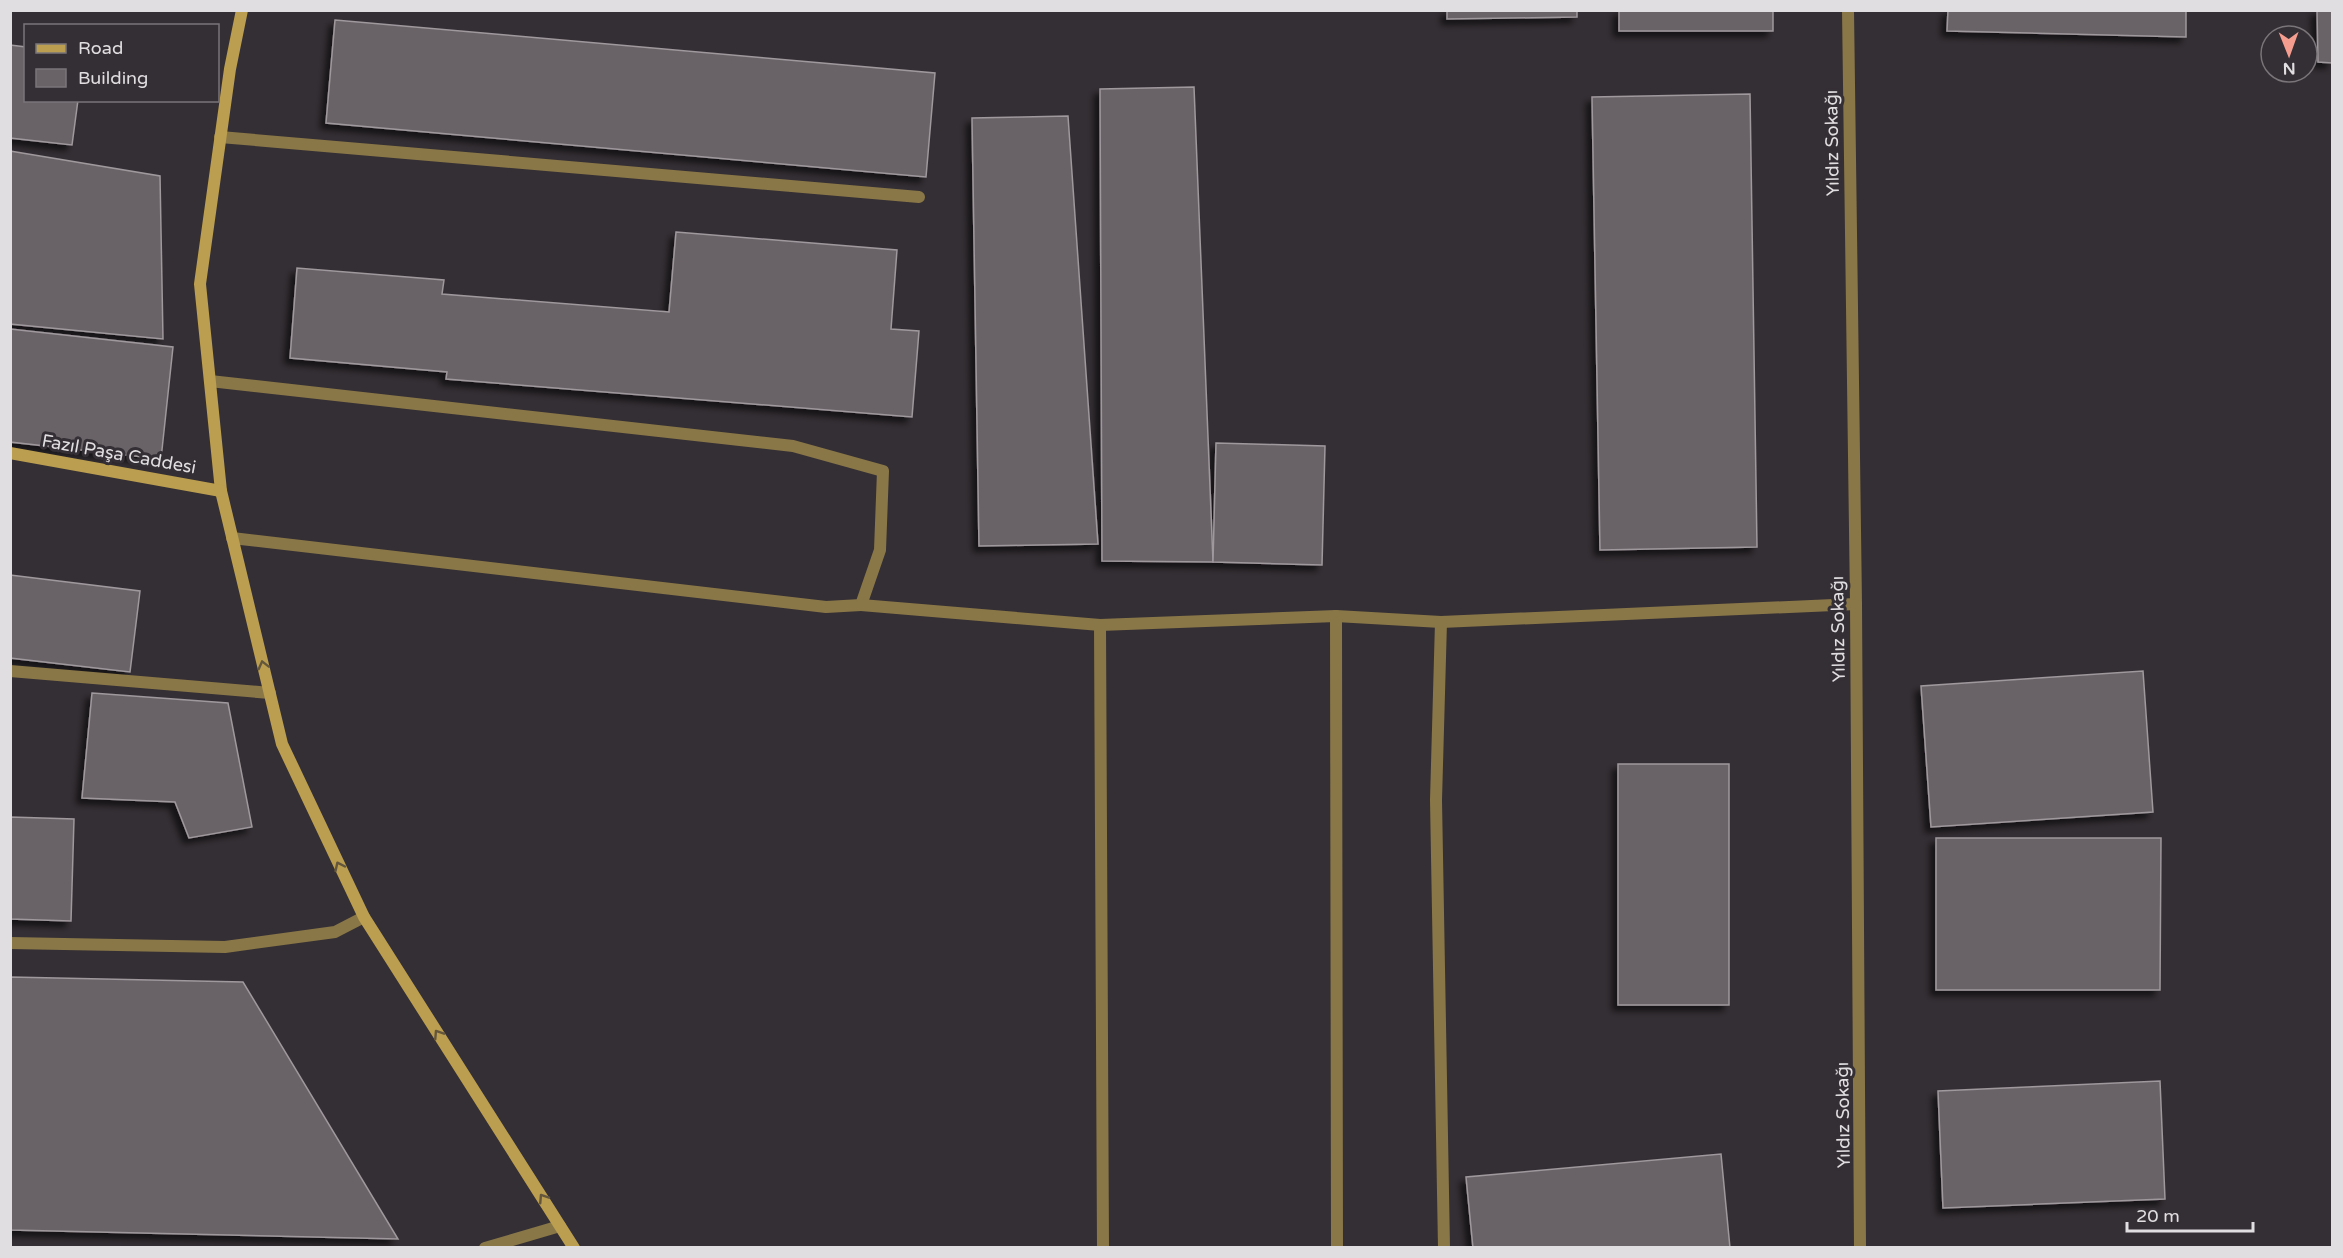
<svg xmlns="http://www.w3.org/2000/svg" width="2343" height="1258" viewBox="0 0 2343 1258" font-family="'Varela Round',sans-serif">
	<defs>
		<filter id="shadow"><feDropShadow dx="-5.5" dy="5.5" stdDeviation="3" flood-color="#0009"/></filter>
	</defs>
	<rect width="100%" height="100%" fill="#342f34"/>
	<!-- building -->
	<g fill="#696367" stroke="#9f989d" stroke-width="1.5" filter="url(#shadow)">
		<path d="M1447,10H1577V17L1447,19Z"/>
		<rect x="1619" y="10" width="154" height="21"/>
		<path d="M1948,10H2186V37L1947,31Z"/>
		<path d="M2317,10H2332V63L2318,62Z"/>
		<path d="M335,20L935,73L926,177L326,123Z"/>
		<path d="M10,45L26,47V100H78L72,145L10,138Z"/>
		<path d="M1194,87L1213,562L1102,561L1100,89Z"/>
		<path d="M1750,94L1757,547L1600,550L1592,97Z"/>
		<path d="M1068,116L1098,544L979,546L972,118Z"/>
		<path d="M10,151L160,176L163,339L10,324Z"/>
		<path d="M676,232L897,250L891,329L919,331L912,417L446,379L447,372L290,358L297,268L444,280L442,294L669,312Z"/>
		<path d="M10,329L173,347L161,459L10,442Z"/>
		<path d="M1216,443L1325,446L1322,565L1213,562Z"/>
		<path d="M10,575L140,591L130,672L10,658Z"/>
		<path d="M2143,671L2153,812L1931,827L1921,686Z"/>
		<path d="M92,693L228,703L252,827L189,838L175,802L82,798Z"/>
		<rect x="1618" y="764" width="111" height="241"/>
		<path d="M10,817L74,819L71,921L10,919Z"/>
		<path d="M1936,838H2161L2160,990H1936Z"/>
		<path d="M10,977L243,982L398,1239L10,1230Z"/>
		<path d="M2160,1081L2165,1199L1943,1208L1938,1091Z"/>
		<path d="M1721,1154L1730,1248H1473L1466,1177Z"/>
	</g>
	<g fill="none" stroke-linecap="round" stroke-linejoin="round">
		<!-- lane -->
		<g stroke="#897748" stroke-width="12">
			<path d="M220,137L919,197"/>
			<path d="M210,381L793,446L883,471L880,550L861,605L826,607L232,538"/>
			<path d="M861,605L1100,625L1336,616L1441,622L1856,604"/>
			<path d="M1336,616L1337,1248"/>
			<path d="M1441,622L1436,800L1444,1248"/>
			<path d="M1100,625L1103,1248"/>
			<path d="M10,671L270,693"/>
			<path d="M10,943L225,947L335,932L364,917"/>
			<path d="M485,1248L560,1226"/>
		</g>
		<!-- street -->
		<path stroke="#897748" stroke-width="12" d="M1848,10L1856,604L1860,1248"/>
		<!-- secondary -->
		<g stroke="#bb9e4f" stroke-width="12">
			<path d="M242,10L230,69L200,284L221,491L282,744L364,917L574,1248"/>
			<path d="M10,453L221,491"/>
		</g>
	</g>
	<!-- one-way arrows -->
	<defs><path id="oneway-chevron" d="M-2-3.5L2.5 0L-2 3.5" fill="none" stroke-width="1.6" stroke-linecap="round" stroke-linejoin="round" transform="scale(1.5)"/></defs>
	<g stroke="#63563d">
		<use href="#oneway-chevron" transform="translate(263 665) rotate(-104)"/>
		<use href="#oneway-chevron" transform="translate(339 866) rotate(-115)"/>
		<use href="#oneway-chevron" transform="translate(438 1034) rotate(-123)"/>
		<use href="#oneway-chevron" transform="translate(543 1198) rotate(-123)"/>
	</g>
	<g text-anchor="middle" stroke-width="6" stroke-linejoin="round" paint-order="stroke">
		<!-- street labels -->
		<g font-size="18" fill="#e1dee1" stroke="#342f34">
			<text transform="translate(1832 143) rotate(-91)" y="6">Yıldız Sokağı</text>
			<text transform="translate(119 454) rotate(10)" y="6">Fazıl Paşa Caddesi</text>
			<text transform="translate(1838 629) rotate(-91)" y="6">Yıldız Sokağı</text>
			<text transform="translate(1843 1115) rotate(-91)" y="6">Yıldız Sokağı</text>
		</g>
	</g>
	<!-- border -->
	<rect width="2343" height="1258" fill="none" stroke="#e1dee1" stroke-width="24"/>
	<!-- legend -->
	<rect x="24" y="24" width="195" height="78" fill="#342f34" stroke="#797579" stroke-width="1.5"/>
	<rect x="36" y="44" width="30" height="9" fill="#bb9e4f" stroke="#797579" stroke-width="1.5"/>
	<text x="78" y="54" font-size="18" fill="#e1dee1">Road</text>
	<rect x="36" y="69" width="30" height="18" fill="#696367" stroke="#797579" stroke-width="1.5"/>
	<text x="78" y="84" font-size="18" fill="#e1dee1">Building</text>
	<!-- north arrow -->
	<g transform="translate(2289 54) rotate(179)"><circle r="28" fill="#342f34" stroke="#797579" stroke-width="1.5"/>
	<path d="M0-4.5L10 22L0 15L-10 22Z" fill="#f59d8f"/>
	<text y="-9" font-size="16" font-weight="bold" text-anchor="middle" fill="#e1dee1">N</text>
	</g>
	<!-- scale -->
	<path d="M2127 1222v9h126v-9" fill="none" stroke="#e1dee1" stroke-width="3"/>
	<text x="2136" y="1222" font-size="18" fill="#e1dee1" stroke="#342f34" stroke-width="4.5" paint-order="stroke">20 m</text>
</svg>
